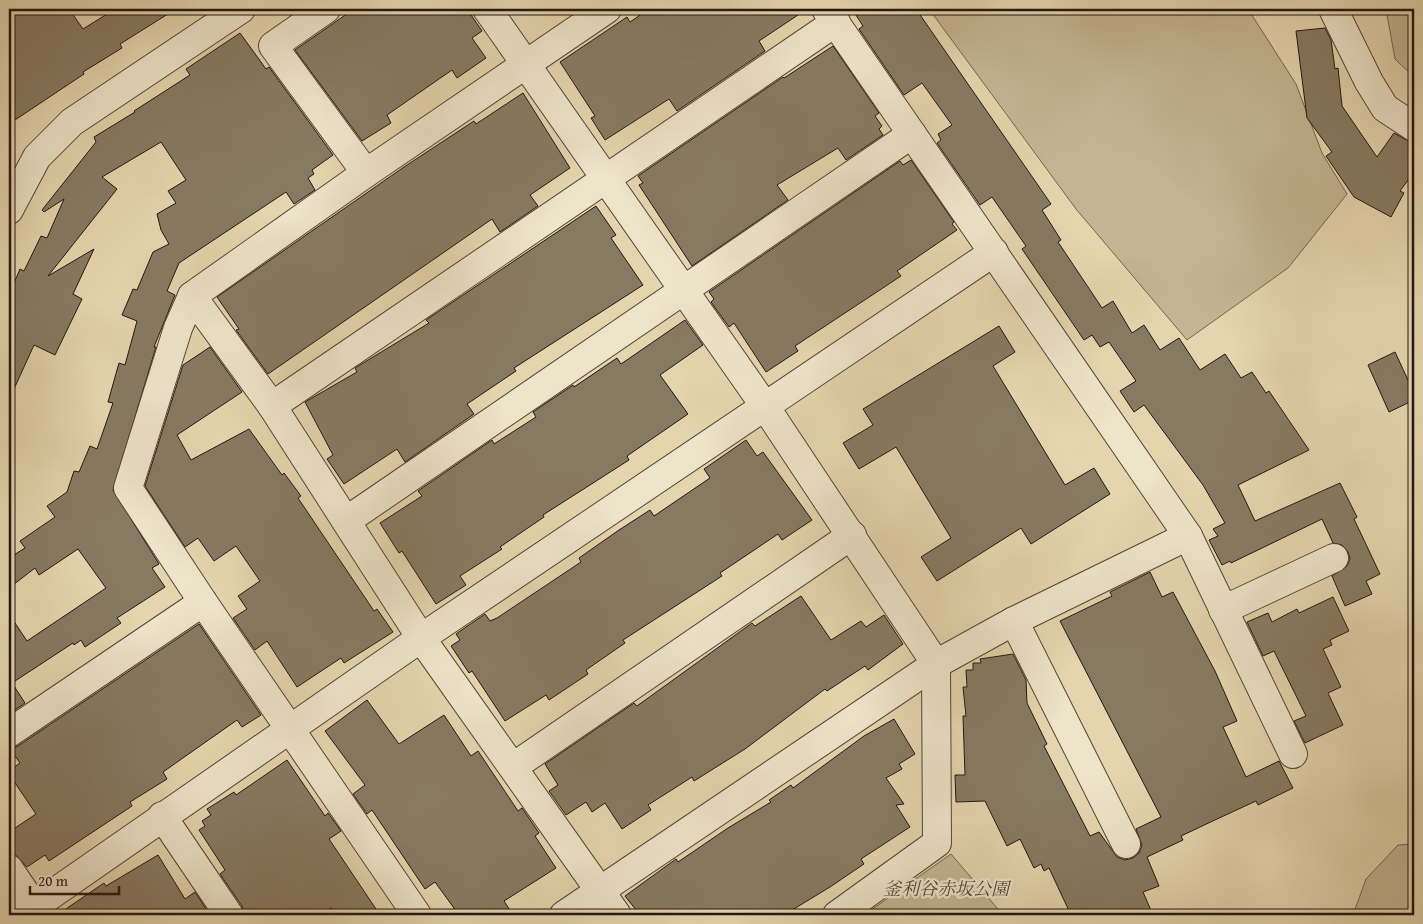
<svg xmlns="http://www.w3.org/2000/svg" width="1423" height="924" viewBox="0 0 1423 924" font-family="'Gentium Book Plus','Noto Serif JP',serif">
	<rect width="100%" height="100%" fill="#e5d5ae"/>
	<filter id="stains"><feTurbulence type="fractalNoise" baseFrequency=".004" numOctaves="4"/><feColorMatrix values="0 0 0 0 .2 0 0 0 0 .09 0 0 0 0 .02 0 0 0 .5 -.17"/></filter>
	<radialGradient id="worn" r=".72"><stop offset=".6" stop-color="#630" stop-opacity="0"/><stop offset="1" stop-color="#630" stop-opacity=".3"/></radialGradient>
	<!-- green -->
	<g fill="#c4b593" stroke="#736652">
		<path d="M929,9H1248L1296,84L1322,153L1347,194L1288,268L1187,340L1076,209Z"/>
		<path d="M1386,9H1414V77L1395,59Z"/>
		<path d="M1414,844V915H1353L1366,879L1398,845Z"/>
		<path d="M951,854L1003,915H864Z"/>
	</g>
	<!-- building -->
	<g fill="#877a63" stroke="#221712">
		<path d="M9,9H69L83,29L115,9H176L120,44L122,48L83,72L84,74L9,124Z"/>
		<path d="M354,9H467L482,31L472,38L486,58L457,78L452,70L387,115L391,123L362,141L295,50Z"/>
		<path d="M649,9H807L759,41L765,51L677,111L669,99L605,140L591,118L595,116L560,62L627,17L630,22Z"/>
		<path d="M852,9H916L1051,204L1042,210L1061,240L1058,242L1102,308L1113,301L1132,333L1144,325L1160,350L1179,338L1200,370L1225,354L1241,378L1252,372L1266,393L1269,391L1309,450L1238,485L1255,521L1340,483L1357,517L1354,519L1380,574L1366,581L1372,594L1345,606L1332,576L1347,566L1350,559L1348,552L1342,545L1333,543L1322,519L1231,563L1230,561L1222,565L1209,540L1218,536L1213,529L1225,523L1203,485L1144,405L1134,412L1120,391L1136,381L1109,342L1100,347L1092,335L1084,340L1022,249L1026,246L992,197L980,205L937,143L941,140L938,134L952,125L922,83L904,95L859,29L863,26Z"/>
		<path d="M1325,28L1331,40L1335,69L1338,68L1342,106L1377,157L1394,133L1414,144V172L1400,191L1404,193L1391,217L1354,197L1326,156L1332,152L1307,118L1296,31Z"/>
		<path d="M240,33L266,69L269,67L333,155L312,170L314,174L308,178L315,190L294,204L286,192L179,263L167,291L175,295L154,347H156L113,490L159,564L152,568L165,587L117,618L121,623L85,647L81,640L74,645L73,643L12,683L25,703L9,714V614L27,641L106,588L78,549L39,575L35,568L9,588V558L25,548L20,541L55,517L47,506L67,492L74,471L79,472L90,446L97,449L113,403L108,402L119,363L125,365L137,321L122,315L133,289L137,290L153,252L169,244L161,230L157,214L176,203L168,191L186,180L161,142L102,177L117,189L48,276L94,249L73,294L82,299L55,355L34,345L9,400V295L20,269L24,271L41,236L47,238L64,199L44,212L42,210L96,142L94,137L135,112L134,111L190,75L186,69Z"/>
		<path d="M833,46L879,113L875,116L882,126L879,129L883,135L846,160L838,148L777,185L788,200L692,266L639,185L643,183L638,176L783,77L784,78Z"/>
		<path d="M523,93L570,168L530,195L538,206L500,232L492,219L268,374L236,330L239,329L217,297L404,167L474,121L476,124Z"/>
		<path d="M911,160L954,222L952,224L957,230L897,271L901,276L795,346L798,351L766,372L734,323L729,327L711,302L714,299L709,292L900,161L903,165Z"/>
		<path d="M596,206L616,235L611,238L643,285L514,368L516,371L467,404L474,414L405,462L397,449L344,484L327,459L333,455L305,402L357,372L355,368L429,323L426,320Z"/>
		<path d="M685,320L703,345L660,375L688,414L627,456L629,460L543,515L544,517L500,547L502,549L460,576L466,585L436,604L402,551L399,553L380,523L422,496L418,491L492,440L494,444L536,417L533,412L573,385L574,387L617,358L621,364Z"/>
		<path d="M999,326L1015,352L993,366L1065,485L1094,468L1110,494L1031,544L1021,528L937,581L921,557L951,538L896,447L859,469L843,443L873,425L863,409Z"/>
		<path d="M210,347L242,392L177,435L191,460L249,429L282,475L284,473L301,496L298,498L374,611L377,609L393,632L344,663L341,658L297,687L267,641L255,650L233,618L247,609L238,596L260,581L236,546L214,561L198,538L185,547L145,486L183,365Z"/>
		<path d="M1395,352L1414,393V400L1389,412L1368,365Z"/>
		<path d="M746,440L757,456L763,452L812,520L782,540L778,534L720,573L722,576L623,640L625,643L586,670L588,674L549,700L546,695L505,721L472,671L469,673L451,646L460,640L456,634L485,614L490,621L497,618L581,562L579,558L619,530L650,510L654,516L710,478L704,469Z"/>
		<path d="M1150,572L1162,597L1173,592L1215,671L1237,721L1223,727L1246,777L1279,761L1293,788L1258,805L1256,801L1217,819L1181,836L1183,840L1147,857L1159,886L1143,892L1153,915H1071L1049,868L1044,871L1041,864L1034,868L1020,839L1007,846L985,801L956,802L955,775H965L963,716H966L963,687H967L966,670H973V663H981L980,659L1013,654L1026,680L1027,703L1047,744L1044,746L1090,836L1099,832L1117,857L1125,860L1133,858L1139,853L1142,845L1136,829L1161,817L1060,621L1112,596L1110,592Z"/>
		<path d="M801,596L831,640L861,621L866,627L884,615L903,644L868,670L865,666L827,691L825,689L745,749L694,781L692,777L648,805L651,810L622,829L605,803L592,812L586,802L566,815L549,791L558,785L545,764L634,703L637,706L752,623L755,626Z"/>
		<path d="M1333,597L1349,631L1330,640L1332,645L1323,649L1341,687L1328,693L1343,725L1305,743L1294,721L1306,716L1274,651L1263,656L1247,622L1268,613L1272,622L1297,609L1299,613Z"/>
		<path d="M199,624L261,715L242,727L237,720L163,772L167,779L130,802L132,806L49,861L45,855L27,867L9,848V832L36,814L9,774V771L20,763L10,749L18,746Z"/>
		<path d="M367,700L399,744L444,715L471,756L478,751L518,811L522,808L539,833L535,836L556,868L504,901L513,915H459L435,882L425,889L372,810L367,814L353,794L365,785L325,731Z"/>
		<path d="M894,719L915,754L899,764L902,769L886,778L904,804L896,805L910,827L861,859L864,864L830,887L784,915H640L625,896L676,859L678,862L728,828L771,802L769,800L791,785L793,788L864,736Z"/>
		<path d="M287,760L325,816L328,813L341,831L329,839L380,915H336L331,908L321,915H244L242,906L220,874L225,870L199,830L205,826L202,821L211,815L207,809L234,792L236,795Z"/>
		<path d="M158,855L185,899L195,892L210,915H57L104,883L106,886Z"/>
	</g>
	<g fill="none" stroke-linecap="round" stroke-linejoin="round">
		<!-- minor casing -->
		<g stroke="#534639" stroke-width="30">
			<g id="minor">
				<path d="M326,9L273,46L366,173"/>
				<path d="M487,9L764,405L936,664L937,843L837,915"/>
				<path d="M1333,9L1369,82L1385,108L1414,127"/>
				<path d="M9,210L37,157L72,122L241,9"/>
				<path d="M192,296L272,406L421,638L617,915"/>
				<path d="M272,406L836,22"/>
				<path d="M346,521L912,134"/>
				<path d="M1188,536L1293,754"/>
				<path d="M1223,610L1334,558"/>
				<path d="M1014,621L1126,844"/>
				<path d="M9,733L203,602"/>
				<path d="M513,767L852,535"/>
				<path d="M162,816L229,915"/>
				<path d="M9,869L40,915"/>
				<path d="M22,915L421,638L994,252"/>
				<path d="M417,915L203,602L128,488L178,328L192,296L366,173L607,9"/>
				<path d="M564,915L936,664L1014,621L1188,536L826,9"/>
			</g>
		</g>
		<!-- minor -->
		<use href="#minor" stroke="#eee4ca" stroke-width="28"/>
	</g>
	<g text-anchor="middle" stroke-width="4.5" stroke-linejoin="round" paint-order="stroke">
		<!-- park labels -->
		<g font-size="18" font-style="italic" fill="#534639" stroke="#eee4ca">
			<text x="946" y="895">釜利谷赤坂公園</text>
		</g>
	</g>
	<!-- margin -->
	<rect width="1423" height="924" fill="none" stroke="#e5d5ae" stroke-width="30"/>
	<rect x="10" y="10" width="1403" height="904" fill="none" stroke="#221712" stroke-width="2.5"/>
	<rect x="15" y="15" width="1393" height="894" fill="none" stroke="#221712"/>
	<!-- scale -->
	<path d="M30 886v8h89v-8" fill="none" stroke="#221712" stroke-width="2.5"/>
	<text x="38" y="886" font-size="15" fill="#221712" stroke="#eee4ca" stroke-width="4" paint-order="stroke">20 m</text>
	<rect width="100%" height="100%" filter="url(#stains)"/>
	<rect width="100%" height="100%" fill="url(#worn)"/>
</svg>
